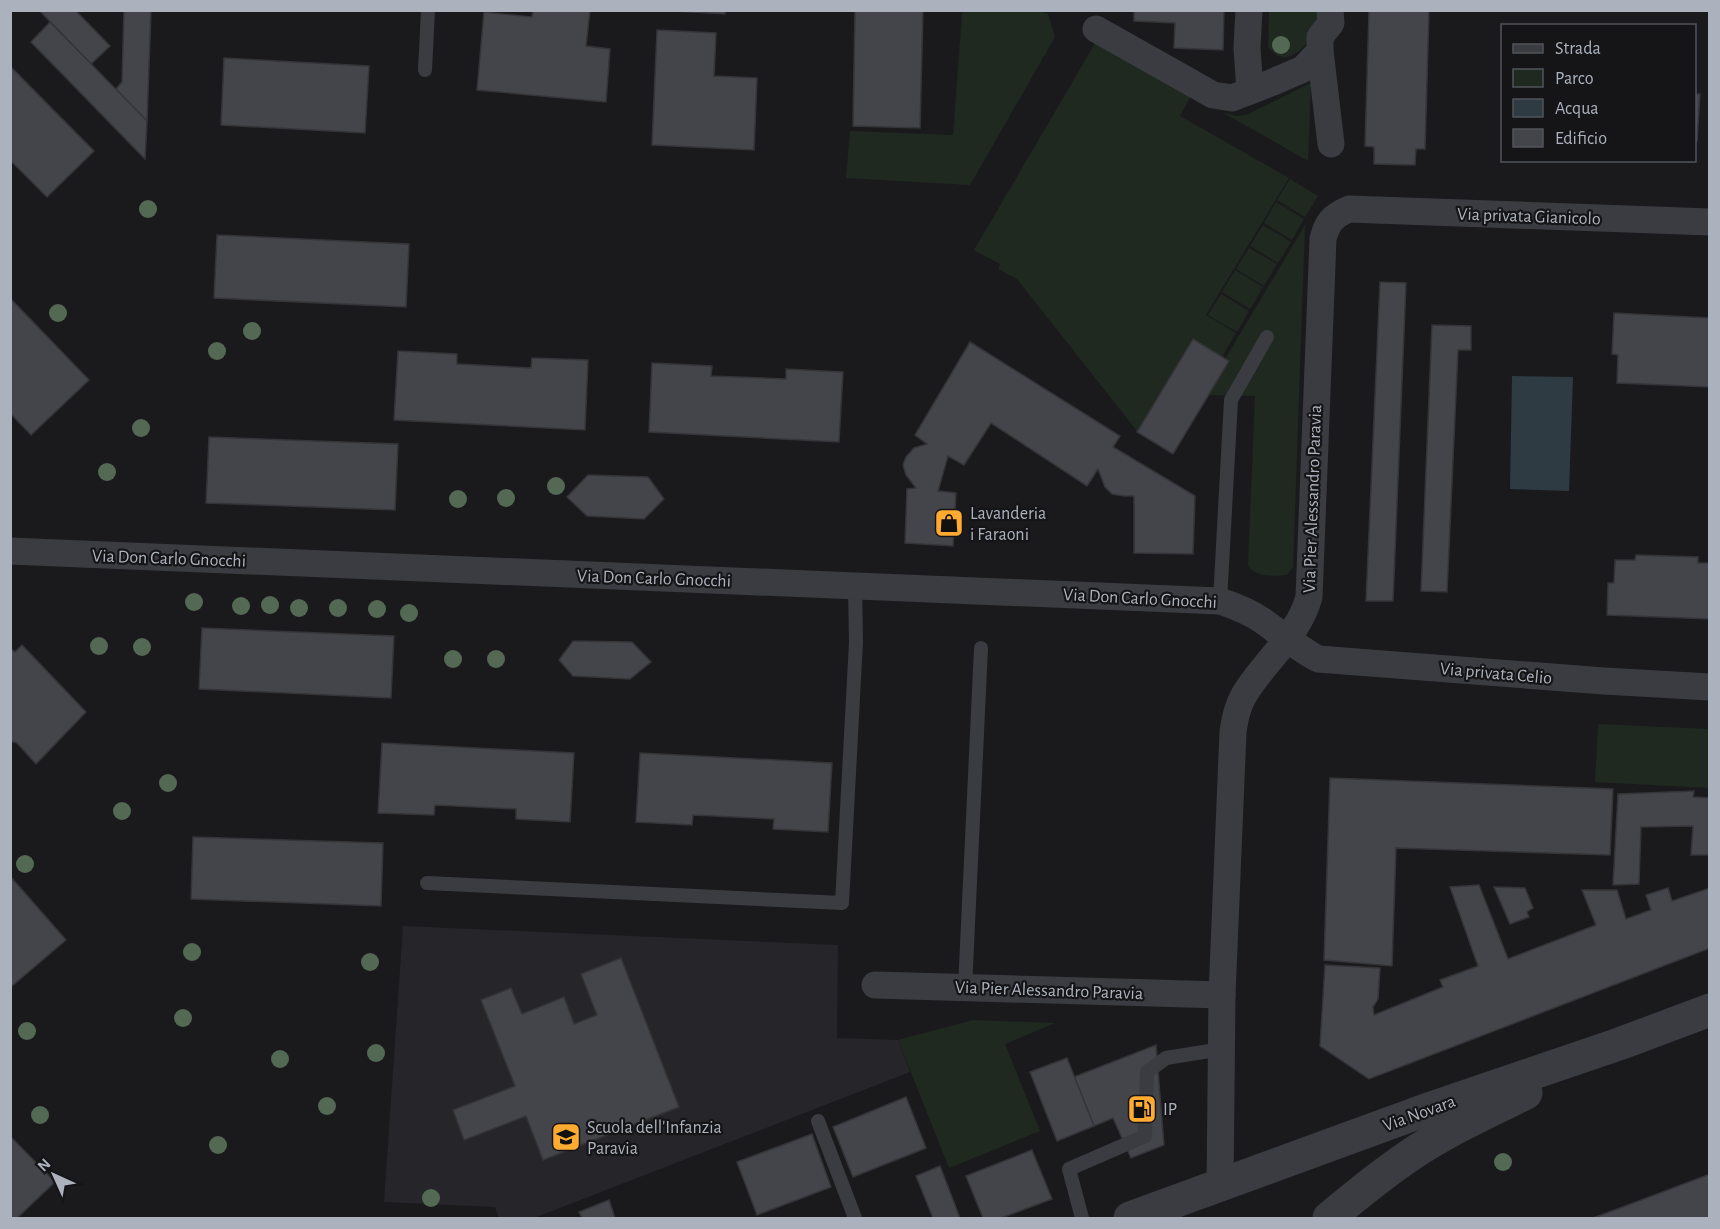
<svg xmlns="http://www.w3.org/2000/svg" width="1720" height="1229" viewBox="0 0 1720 1229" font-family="'Alegreya Sans',sans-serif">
	<rect width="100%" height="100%" fill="#1a1a1d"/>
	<!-- built -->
	<path fill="#26262a" d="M403,926L838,945L837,1038L898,1040L910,1072L534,1218H499L495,1207L384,1202Z"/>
	<!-- green -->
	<g fill="#1f2920">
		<path d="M1039,11L1048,14L1055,37L970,185L846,178L850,131L953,135L962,14L964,11Z"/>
		<path d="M1269,11H1326C1316,29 1307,53 1284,58L1276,55L1268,47Z"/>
		<path d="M1097,40L1192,94L1180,116L1289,178L1206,315L1236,333L1222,357L1192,339L1137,431L1017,279L998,269L1000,264L974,250Z"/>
		<path d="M1311,83L1308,161L1222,112L1236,116L1246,115Z"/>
		<path d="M1290,179L1318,196L1305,217L1277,200Z"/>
		<path d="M1276,202L1304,219L1292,240L1264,223Z"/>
		<path d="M1263,225L1291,242L1278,263L1250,246Z"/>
		<path d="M1305,225L1293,567L1287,575C1275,576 1254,578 1248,565L1255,396L1209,395L1225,359Z"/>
		<path d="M1249,248L1277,264L1264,286L1236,269Z"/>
		<path d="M1235,270L1263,287L1250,309L1222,292Z"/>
		<path d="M1221,294L1249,311L1237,332L1208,315Z"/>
		<path d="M1598,724L1709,729V788L1595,782Z"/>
		<path d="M973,1020L1055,1023L1005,1044L1040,1131L949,1168L898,1040Z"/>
	</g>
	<!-- water -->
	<path fill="#2e3b43" d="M1512,376L1573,377L1569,491L1510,489Z"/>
	<!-- building -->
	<g fill="#44454a" stroke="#343439" stroke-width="1.5">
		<path d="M39,10H75L110,46L91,64Z"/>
		<path d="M124,10H151L147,121L116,89L122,82Z"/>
		<path d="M533,10H590L586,46L610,49L606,102L477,90L484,12L532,17Z"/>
		<path d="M658,10H725V14Z"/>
		<path d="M855,10H923L920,128L853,126Z"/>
		<path d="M1134,10H1224L1223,50L1174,48L1175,23L1134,21Z"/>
		<path d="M1369,10H1429L1425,149H1416L1415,165L1374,164V147L1365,146Z"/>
		<path d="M50,22L147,121L145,159L31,42Z"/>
		<path d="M657,30L716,33L714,76L757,78L754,150L652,145Z"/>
		<path d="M224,58L369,66L365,133L221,125Z"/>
		<path d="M10,66L94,151L47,197L10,160Z"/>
		<path d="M1694,94H1700L1697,141H1694Z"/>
		<path d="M217,235L409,244L406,307L214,298Z"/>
		<path d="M1380,282L1406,283L1393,601H1366Z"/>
		<path d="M10,298L89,380L31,435L10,413Z"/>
		<path d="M1614,313L1710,318V387L1617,383L1618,355L1612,354Z"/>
		<path d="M1432,325L1471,326V350H1458L1447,592L1421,591Z"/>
		<path d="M1193,339L1229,361L1173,454L1137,432Z"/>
		<path d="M970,342L1120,436L1113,447L1195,496L1193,554L1134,553V496H1124L1112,494L1105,487L1098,469L1087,486L991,423L964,465L948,456L938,491L956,493L953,546L905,543L907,489L916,488L906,475L903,465L906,457L914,448L927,444L915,435Z"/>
		<path d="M398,351L457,354V364L531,368L532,358L588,360L585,430L394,420Z"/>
		<path d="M652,363L712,366L711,376L786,379V369L843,372L839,442L649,432Z"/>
		<path d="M209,437L398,444L395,510L206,503Z"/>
		<path d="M588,475L648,477L664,499L644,519L587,516L567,497Z"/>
		<path d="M1636,555L1698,557V563H1710V619L1607,615L1608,583H1614L1615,560H1635Z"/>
		<path d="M202,628L394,636L391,698L199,689Z"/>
		<path d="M573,641L632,642L651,662L630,679L573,676L559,660Z"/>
		<path d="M22,645L86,712L36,764L17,743L10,741V648L15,652Z"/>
		<path d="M382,743L574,753L570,822L516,819V809L435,805L434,815L378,813Z"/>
		<path d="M640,753L832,763L828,832L773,829L774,819L693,815L692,825L636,822Z"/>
		<path d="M1330,778L1613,789L1610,855L1396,848L1392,966L1324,960Z"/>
		<path d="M1694,791L1693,797L1710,798V855H1691L1693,826L1641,827L1639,884L1613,885L1618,794Z"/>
		<path d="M193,837L383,843L381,906L191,899Z"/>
		<path d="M10,876L66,940L12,986L10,984Z"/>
		<path d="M1479,885L1508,959L1596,925L1582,890H1617L1626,919L1651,910L1646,895L1668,888L1672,901L1710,888V948L1369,1079L1320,1046L1325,965L1380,968L1378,999L1373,1007L1374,1015L1443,987L1440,980L1478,966L1450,887Z"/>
		<path d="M1494,887L1525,888L1533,908L1527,912L1529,917L1510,924Z"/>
		<path d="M621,958L679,1107L543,1160L526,1116L464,1140L453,1110L515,1086L481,1000L511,988L522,1014L564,997L574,1024L597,1015L581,974Z"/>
		<path d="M1156,1045L1164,1145L1131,1158L1113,1118L1094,1126L1074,1077Z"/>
		<path d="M1067,1058L1094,1126L1057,1141L1030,1072Z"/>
		<path d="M906,1097L926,1148L853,1177L833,1127Z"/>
		<path d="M812,1134L831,1187L757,1215L737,1162Z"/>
		<path d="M10,1136L55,1182L17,1218H10Z"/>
		<path d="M1032,1150L1052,1199L1001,1218H983L966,1176Z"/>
		<path d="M940,1166L960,1218H933L916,1176Z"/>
		<path d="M1710,1174V1218H1593L1620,1208Z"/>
		<path d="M609,1200L615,1218H582L579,1212Z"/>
	</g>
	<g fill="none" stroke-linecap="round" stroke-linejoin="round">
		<!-- service -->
		<g stroke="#3b3c42" stroke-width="14">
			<path d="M425,70L428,10"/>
			<path d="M1220,601L1231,400L1267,337"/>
			<path d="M427,883L842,903L856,642L855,586"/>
			<path d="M965,988L981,648"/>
			<path d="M818,1121L855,1218"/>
			<path d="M1082,1218L1069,1169L1145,1136L1147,1072L1166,1058L1222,1049"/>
		</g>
		<!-- minor -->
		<g stroke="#3b3c42" stroke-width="27">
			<path d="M1249,10L1247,48L1250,91"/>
			<path d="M1330,10L1331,23L1320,37V51L1331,144"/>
			<path d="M1096,29L1213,95L1232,98L1273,82L1303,69L1320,51"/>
			<path d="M10,551L1220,601C1235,606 1250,612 1263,621C1281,634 1298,648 1318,659L1604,681L1710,687"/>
			<path d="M875,985L1222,995"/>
			<path d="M1220,1187L1222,995L1233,732C1235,719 1237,707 1244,695C1264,661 1298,637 1309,597L1323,239C1327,222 1333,216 1349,209L1710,222"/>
		</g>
		<!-- tertiary -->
		<g stroke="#3b3c42" stroke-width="33">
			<path d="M1130,1218L1431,1108L1619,1044L1710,1010"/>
			<path d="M1329,1218C1354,1197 1381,1175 1409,1156C1445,1131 1487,1113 1526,1093"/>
		</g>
	</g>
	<!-- trees -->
	<g fill="#536954">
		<circle cx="1281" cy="45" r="9"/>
		<circle cx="148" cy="209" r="9"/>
		<circle cx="58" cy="313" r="9"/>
		<circle cx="252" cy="331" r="9"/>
		<circle cx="217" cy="351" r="9"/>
		<circle cx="141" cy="428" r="9"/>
		<circle cx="107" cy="472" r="9"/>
		<circle cx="556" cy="486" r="9"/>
		<circle cx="506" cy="498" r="9"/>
		<circle cx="458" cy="499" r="9"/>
		<circle cx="194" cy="602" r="9"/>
		<circle cx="270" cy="605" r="9"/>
		<circle cx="241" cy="606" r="9"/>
		<circle cx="299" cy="608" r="9"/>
		<circle cx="338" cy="608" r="9"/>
		<circle cx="377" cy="609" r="9"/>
		<circle cx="409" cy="613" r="9"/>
		<circle cx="99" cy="646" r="9"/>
		<circle cx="142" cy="647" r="9"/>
		<circle cx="453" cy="659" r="9"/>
		<circle cx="496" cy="659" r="9"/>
		<circle cx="168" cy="783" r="9"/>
		<circle cx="122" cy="811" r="9"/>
		<circle cx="25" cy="864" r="9"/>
		<circle cx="192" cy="952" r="9"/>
		<circle cx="370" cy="962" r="9"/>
		<circle cx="183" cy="1018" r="9"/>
		<circle cx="27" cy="1031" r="9"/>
		<circle cx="376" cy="1053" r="9"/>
		<circle cx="280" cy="1059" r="9"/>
		<circle cx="327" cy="1106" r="9"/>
		<circle cx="40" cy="1115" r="9"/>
		<circle cx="218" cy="1145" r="9"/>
		<circle cx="1503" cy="1162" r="9"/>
		<circle cx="431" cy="1198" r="9"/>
	</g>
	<!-- icons -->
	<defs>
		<g id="shop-square" transform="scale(1.5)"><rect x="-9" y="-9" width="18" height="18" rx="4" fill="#ffaa30" stroke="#151518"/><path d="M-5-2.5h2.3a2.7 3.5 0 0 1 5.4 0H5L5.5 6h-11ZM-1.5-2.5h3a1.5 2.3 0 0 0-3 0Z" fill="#111"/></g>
		<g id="fuel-square" transform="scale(1.5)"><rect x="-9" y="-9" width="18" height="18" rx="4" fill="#ffaa30" stroke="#151518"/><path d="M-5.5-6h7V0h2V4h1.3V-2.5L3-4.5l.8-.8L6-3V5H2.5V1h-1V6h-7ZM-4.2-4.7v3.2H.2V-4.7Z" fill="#111"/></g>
		<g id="school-square" transform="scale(1.5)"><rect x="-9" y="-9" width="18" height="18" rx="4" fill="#ffaa30" stroke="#151518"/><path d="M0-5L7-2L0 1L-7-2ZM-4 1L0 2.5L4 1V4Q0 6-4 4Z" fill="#111"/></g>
	</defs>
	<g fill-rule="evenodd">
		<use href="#shop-square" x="949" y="523"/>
		<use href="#fuel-square" x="1142" y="1109"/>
		<use href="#school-square" x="566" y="1137"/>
	</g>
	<g text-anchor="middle" stroke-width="4.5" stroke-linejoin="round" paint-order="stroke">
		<!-- street labels -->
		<g font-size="18" fill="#acb2bd" stroke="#151518">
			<text transform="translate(1529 216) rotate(2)" y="6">Via privata Gianicolo</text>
			<text transform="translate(1312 499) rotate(-88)" y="6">Via Pier Alessandro Paravia</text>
			<text transform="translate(169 558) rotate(2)" y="6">Via Don Carlo Gnocchi</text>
			<text transform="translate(654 578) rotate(2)" y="6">Via Don Carlo Gnocchi</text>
			<text transform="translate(1140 598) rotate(3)" y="6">Via Don Carlo Gnocchi</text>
			<text transform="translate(1496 673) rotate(5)" y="6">Via privata Celio</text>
			<text transform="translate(1049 990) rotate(2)" y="6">Via Pier Alessandro Paravia</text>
			<text transform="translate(1419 1113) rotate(-20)" y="6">Via Novara</text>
		</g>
		<!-- poi labels -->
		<g font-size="18" fill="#acb2bd" stroke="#151518" text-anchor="start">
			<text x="970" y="519">Lavanderia<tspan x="970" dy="21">i Faraoni</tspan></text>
			<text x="1163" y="1115">IP</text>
			<text x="587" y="1133">Scuola dell'Infanzia<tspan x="587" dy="21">Paravia</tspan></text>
		</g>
	</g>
	<!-- border -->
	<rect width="1720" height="1229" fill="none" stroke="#acb2bd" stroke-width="24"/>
	<!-- legend -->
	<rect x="1501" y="24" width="195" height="138" fill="#151518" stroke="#51545a" stroke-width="1.5"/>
	<rect x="1513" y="44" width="30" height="9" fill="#3b3c42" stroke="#51545a" stroke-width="1.5"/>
	<text x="1555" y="54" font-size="18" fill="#acb2bd">Strada</text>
	<rect x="1513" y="69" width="30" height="18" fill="#1f2920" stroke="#51545a" stroke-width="1.5"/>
	<text x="1555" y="84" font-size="18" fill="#acb2bd">Parco</text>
	<rect x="1513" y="99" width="30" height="18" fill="#2e3b43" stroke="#51545a" stroke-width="1.5"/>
	<text x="1555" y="114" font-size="18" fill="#acb2bd">Acqua</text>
	<rect x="1513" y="129" width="30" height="18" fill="#44454a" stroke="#51545a" stroke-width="1.5"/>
	<text x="1555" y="144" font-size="18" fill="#acb2bd">Edificio</text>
	<!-- north arrow -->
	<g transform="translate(54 1175) rotate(315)" stroke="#151518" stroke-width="4.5" paint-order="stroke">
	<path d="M0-4.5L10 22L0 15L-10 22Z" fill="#acb2bd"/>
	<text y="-9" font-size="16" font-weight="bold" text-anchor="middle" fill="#acb2bd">N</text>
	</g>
</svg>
